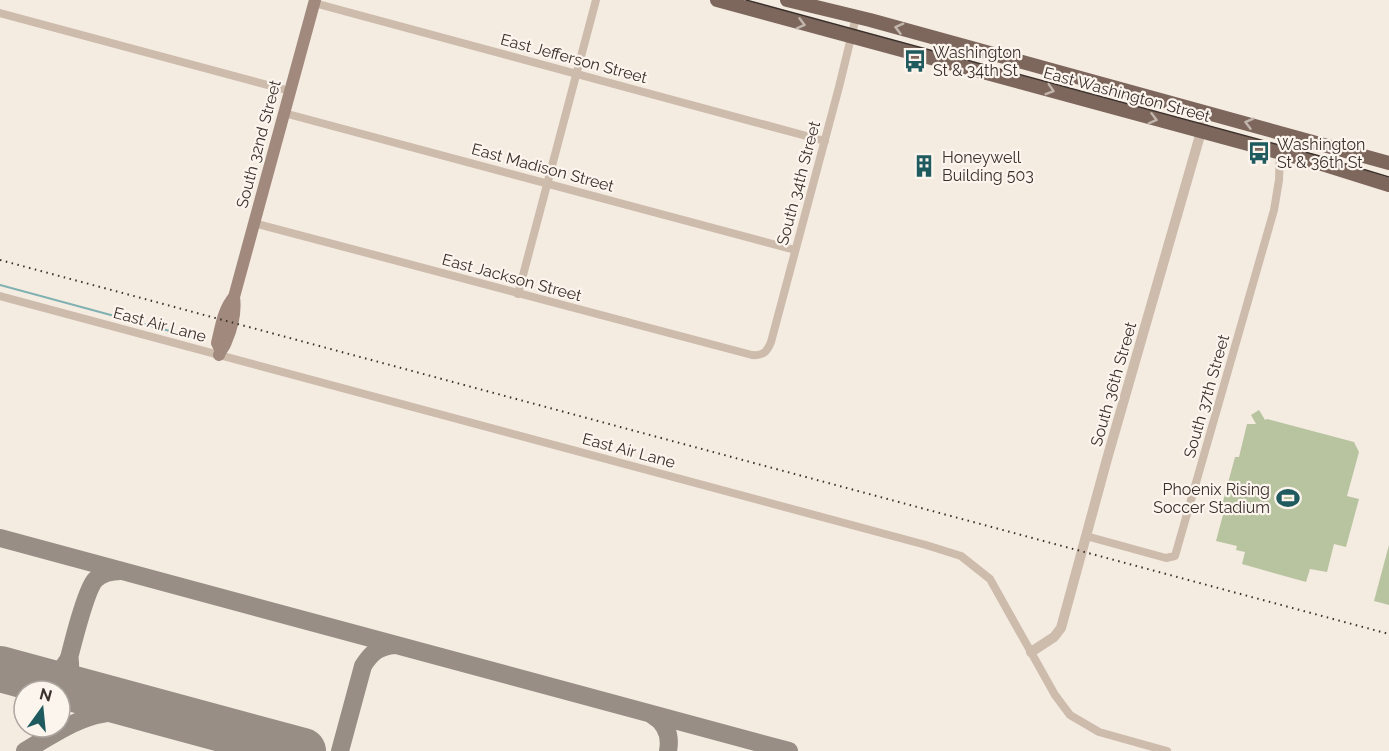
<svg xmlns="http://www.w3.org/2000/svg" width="1389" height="751" viewBox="0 0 1389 751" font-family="Raleway,sans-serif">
	<rect width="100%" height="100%" fill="#f4ebe1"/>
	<!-- green -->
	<g fill="#b8c4a0">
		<path d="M1259,410L1265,420L1267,419L1354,442L1359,452L1347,496L1359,499L1346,547L1334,544L1327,572L1310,569L1306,582L1242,564L1245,552L1236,550L1237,546L1216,541L1224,511L1221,509L1235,457H1239L1247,424H1256L1251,415Z"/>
		<path d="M1389,545V605L1374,601Z"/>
	</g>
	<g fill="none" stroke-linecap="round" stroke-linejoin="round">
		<!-- stream -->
		<path stroke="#7fb0b2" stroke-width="2" d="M0,285L203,340"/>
		<!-- taxiway -->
		<g stroke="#988e86" stroke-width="18">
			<path d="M0,538L789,751"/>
			<path d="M70,661C68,688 94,693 115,700"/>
			<path d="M17,674C38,676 56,681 68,660"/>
			<path d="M60,694C66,672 83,594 95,580C102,573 112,571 121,571"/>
			<path d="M652,715C666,723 671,735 668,751"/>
			<path d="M252,737L312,751"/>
			<path d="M25,751C85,715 99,705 171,716"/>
			<path d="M340,751L363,666C371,653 379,646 395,645"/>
		</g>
		<!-- runway -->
		<path stroke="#988e86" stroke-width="46" d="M0,669L303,751"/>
		<!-- minor -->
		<g stroke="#cdbbac" stroke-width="8">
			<path d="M314,3L825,141"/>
			<path d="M0,13L290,91"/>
			<path d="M284,113L795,250"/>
			<path d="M254,223L752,355C763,356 767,352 771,342L839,87L856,17"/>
			<path d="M518,294L596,0"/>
			<path d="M0,296L926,545L961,556L990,579L1055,695L1070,715L1099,732L1167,751"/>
			<path d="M1086,536L1166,558L1175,556L1274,210L1279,180L1280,152"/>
		</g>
		<!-- tertiary -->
		<path stroke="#cdbbac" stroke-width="10" d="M1031,652L1054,637L1061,628L1107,459L1207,111"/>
		<!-- secondary -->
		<g stroke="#a18a7d" stroke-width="12">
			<path d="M220,349L217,343C221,327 223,310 234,297"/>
			<path d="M219,355C221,349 224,348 226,342C232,328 236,311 234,297L315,0"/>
		</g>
		<!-- primary -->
		<g stroke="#7d675c" stroke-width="14">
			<path d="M717,0L1322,164L1389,185"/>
			<path d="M787,0L870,20L1389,163"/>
		</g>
		<!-- tram -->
		<path stroke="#3b302b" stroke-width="1.5" d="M746,0L1316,155L1389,177"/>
		<!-- rail -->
		<path stroke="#3b302b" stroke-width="2" stroke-dasharray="1.5 4.5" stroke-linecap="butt" d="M0,260L1389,634"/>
	</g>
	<!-- one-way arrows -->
	<defs><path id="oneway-chevron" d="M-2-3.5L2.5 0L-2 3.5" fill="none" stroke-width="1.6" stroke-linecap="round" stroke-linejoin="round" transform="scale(1.5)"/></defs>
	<g stroke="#c2b5ac">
		<use href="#oneway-chevron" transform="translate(801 24) rotate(15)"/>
		<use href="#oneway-chevron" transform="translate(899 28) rotate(-165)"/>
		<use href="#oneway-chevron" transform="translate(1050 90) rotate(17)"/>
		<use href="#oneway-chevron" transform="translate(1153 119) rotate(15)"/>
		<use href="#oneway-chevron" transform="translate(1249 123) rotate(-165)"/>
	</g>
	<!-- icons -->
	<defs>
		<g id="bus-bare" transform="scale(1.8)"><path d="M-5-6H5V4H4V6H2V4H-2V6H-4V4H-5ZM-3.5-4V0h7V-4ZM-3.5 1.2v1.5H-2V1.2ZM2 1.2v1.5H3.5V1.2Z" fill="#1f5a5e" stroke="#fbf5ee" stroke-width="2.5" paint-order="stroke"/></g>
		<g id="building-bare" transform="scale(1.8)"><path d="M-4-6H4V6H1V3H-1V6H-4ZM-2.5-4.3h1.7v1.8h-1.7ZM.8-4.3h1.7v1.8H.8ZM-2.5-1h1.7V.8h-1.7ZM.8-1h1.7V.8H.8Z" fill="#1f5a5e" stroke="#fbf5ee" stroke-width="2.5" paint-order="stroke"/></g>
		<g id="stadium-bare" transform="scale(1.8)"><path d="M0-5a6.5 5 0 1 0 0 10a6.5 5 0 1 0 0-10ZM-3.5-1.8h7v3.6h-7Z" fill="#1f5a5e" stroke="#fbf5ee" stroke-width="2.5" paint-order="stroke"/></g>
	</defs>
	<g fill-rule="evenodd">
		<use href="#bus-bare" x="915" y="61"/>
		<use href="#bus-bare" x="1259" y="153"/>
		<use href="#building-bare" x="924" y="166"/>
		<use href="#stadium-bare" x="1288" y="498"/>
	</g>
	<g text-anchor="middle" stroke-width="4.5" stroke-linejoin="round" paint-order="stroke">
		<!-- poi labels -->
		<g font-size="16" fill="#3b302b" stroke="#fbf5ee" text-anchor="start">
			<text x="933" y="58">Washington<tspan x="933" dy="18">St &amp; 34th St</tspan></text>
			<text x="1277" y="150">Washington<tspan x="1277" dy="18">St &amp; 36th St</tspan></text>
			<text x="942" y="163">Honeywell<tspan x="942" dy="18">Building 503</tspan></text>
			<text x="1270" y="495" text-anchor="end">Phoenix Rising<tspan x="1270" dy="18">Soccer Stadium</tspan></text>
		</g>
		<!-- street labels -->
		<g font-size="16" fill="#3b302b" stroke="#fbf5ee">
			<text transform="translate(574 58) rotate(15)" y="6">East Jefferson Street</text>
			<text transform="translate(1127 94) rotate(15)" y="6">East Washington Street</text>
			<text transform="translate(258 144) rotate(-75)" y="6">South 32nd Street</text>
			<text transform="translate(543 167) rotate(15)" y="6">East Madison Street</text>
			<text transform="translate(798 183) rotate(-75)" y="6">South 34th Street</text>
			<text transform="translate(512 277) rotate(15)" y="6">East Jackson Street</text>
			<text transform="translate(160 324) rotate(15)" y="6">East Air Lane</text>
			<text transform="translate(1113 384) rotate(-74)" y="6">South 36th Street</text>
			<text transform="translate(1206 396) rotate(-74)" y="6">South 37th Street</text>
			<text transform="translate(629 450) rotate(15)" y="6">East Air Lane</text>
		</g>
	</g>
	<!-- north arrow -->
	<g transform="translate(42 709) rotate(15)"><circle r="28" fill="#fbf5ee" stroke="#aea6a0" stroke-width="1.5"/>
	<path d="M0-4.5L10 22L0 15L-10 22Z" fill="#1f5a5e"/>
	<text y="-9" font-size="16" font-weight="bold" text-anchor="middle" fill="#3b302b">N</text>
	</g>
</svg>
